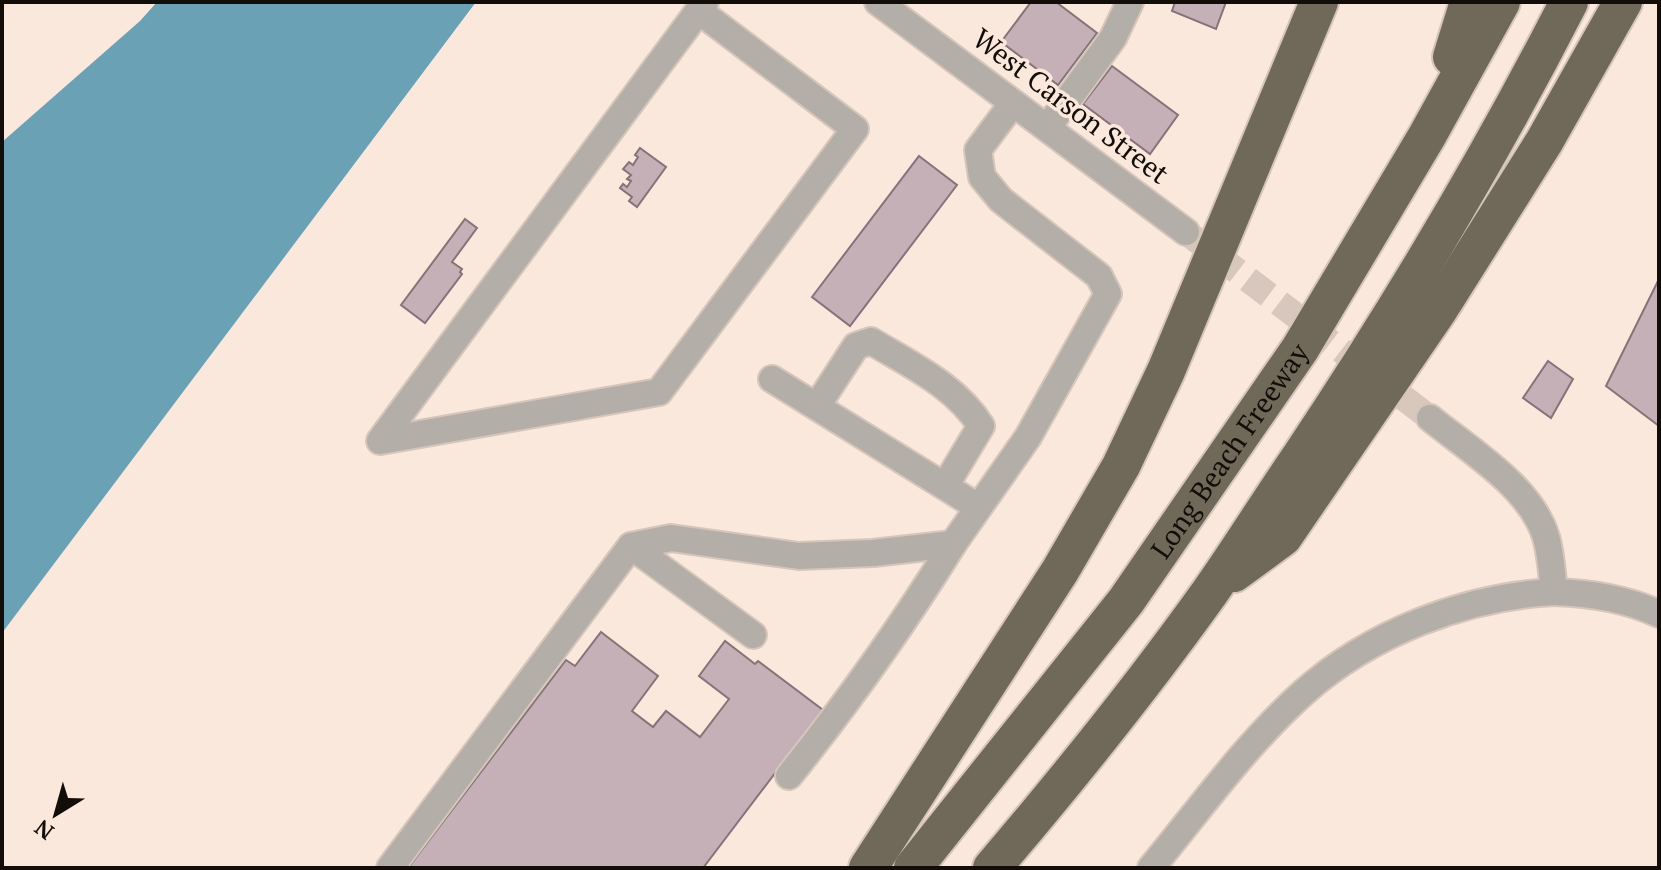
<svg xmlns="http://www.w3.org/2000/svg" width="1661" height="870" viewBox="0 0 1661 870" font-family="'PT Serif',serif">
	<rect width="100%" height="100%" fill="#fbe8dd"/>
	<!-- water -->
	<path fill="#6aa1b5" d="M157,2H476L2,633V142L140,21Z"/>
	<!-- building -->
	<g fill="#c5b0b7" stroke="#867278" stroke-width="2">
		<path d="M1031,2H1056L1097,33L1058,85L1001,42Z"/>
		<path d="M1175,2H1174H1226L1216,29L1172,11Z"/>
		<path d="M1112,66L1178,115L1150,154L1083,104Z"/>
		<path d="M640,148L666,167L637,207L629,201L632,197L620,188L623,184L627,187L631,181L627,179L631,175L623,169L629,162L633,165L638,157L635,155Z"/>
		<path d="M919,156L957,185L850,326L812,297Z"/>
		<path d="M465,219L477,228L452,262L462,269L460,272L462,274L425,323L401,305Z"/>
		<path d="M1659,279V426L1606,386Z"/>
		<path d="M1548,361L1573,379L1551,418L1523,398Z"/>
		<path d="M601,632L658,676L632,711L653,727L666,711L700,737L729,699L699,676L725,641L755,664L758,661L823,710L703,868H408L566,660L575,666Z"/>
	</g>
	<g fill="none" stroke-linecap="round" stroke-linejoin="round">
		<!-- minor-tunnel -->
		<path stroke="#d8c7bd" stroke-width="26" stroke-dasharray="26 13" stroke-linecap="butt" d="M1186,232L1430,418"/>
		<!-- minor casing -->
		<g stroke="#d6c5bb" stroke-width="30">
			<g id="minor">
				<path d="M878,2L1186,232"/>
				<path d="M699,11L855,129L659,392L380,441L705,2"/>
				<path d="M1047,128L1113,38L1130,2"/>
				<path d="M772,379L978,507"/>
				<path d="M817,406L856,346L871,341C911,365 956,386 981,426L945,486"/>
				<path d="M1430,418C1469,450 1531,487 1546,537C1551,554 1552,574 1554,592C1589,593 1627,599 1659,614"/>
				<path d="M631,546L753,635"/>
				<path d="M789,776C848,702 903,625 953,544"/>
				<path d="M390,868L631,546L671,538L799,556L873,553L953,544L1028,437L1108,294L1099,276L1001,200L982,177L978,150L1013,103"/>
				<path d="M1151,868C1200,809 1246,744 1303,693C1370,633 1466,596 1554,592"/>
			</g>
		</g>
		<!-- highway casing -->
		<g stroke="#d6c5bb" stroke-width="42">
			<g id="highway">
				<path d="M1452,57L1469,2"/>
				<path d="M1234,573L1283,537L1439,309L1544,142L1623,2"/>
				<path d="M868,868L1060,571L1121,466L1166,371L1319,2"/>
				<path id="s1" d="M913,868L1126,601L1300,349L1427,136L1501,2"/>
				<path d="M992,868C1068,779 1142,687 1210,592C1241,548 1270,501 1301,456C1399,309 1489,159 1569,2"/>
			</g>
		</g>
		<!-- minor -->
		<use href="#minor" stroke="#b3aea7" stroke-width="26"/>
		<!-- highway -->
		<use href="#highway" stroke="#706859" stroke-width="38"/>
	</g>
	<g text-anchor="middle" stroke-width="7" stroke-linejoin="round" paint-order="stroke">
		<!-- street labels -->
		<g font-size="28" fill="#130d09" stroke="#fbe8dd">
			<text transform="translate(1071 106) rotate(37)" y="10">West Carson Street</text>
			<text dy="10" stroke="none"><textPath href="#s1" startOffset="524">Long Beach Freeway</textPath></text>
		</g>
	</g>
	<!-- border -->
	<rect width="1661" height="870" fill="none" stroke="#130d09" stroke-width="8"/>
	<!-- north arrow -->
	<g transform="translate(56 814) rotate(217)" stroke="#fbe8dd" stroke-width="6" paint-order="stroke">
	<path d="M0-6L14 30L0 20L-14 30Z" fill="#130d09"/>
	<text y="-12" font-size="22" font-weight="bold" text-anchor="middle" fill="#130d09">N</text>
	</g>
</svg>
